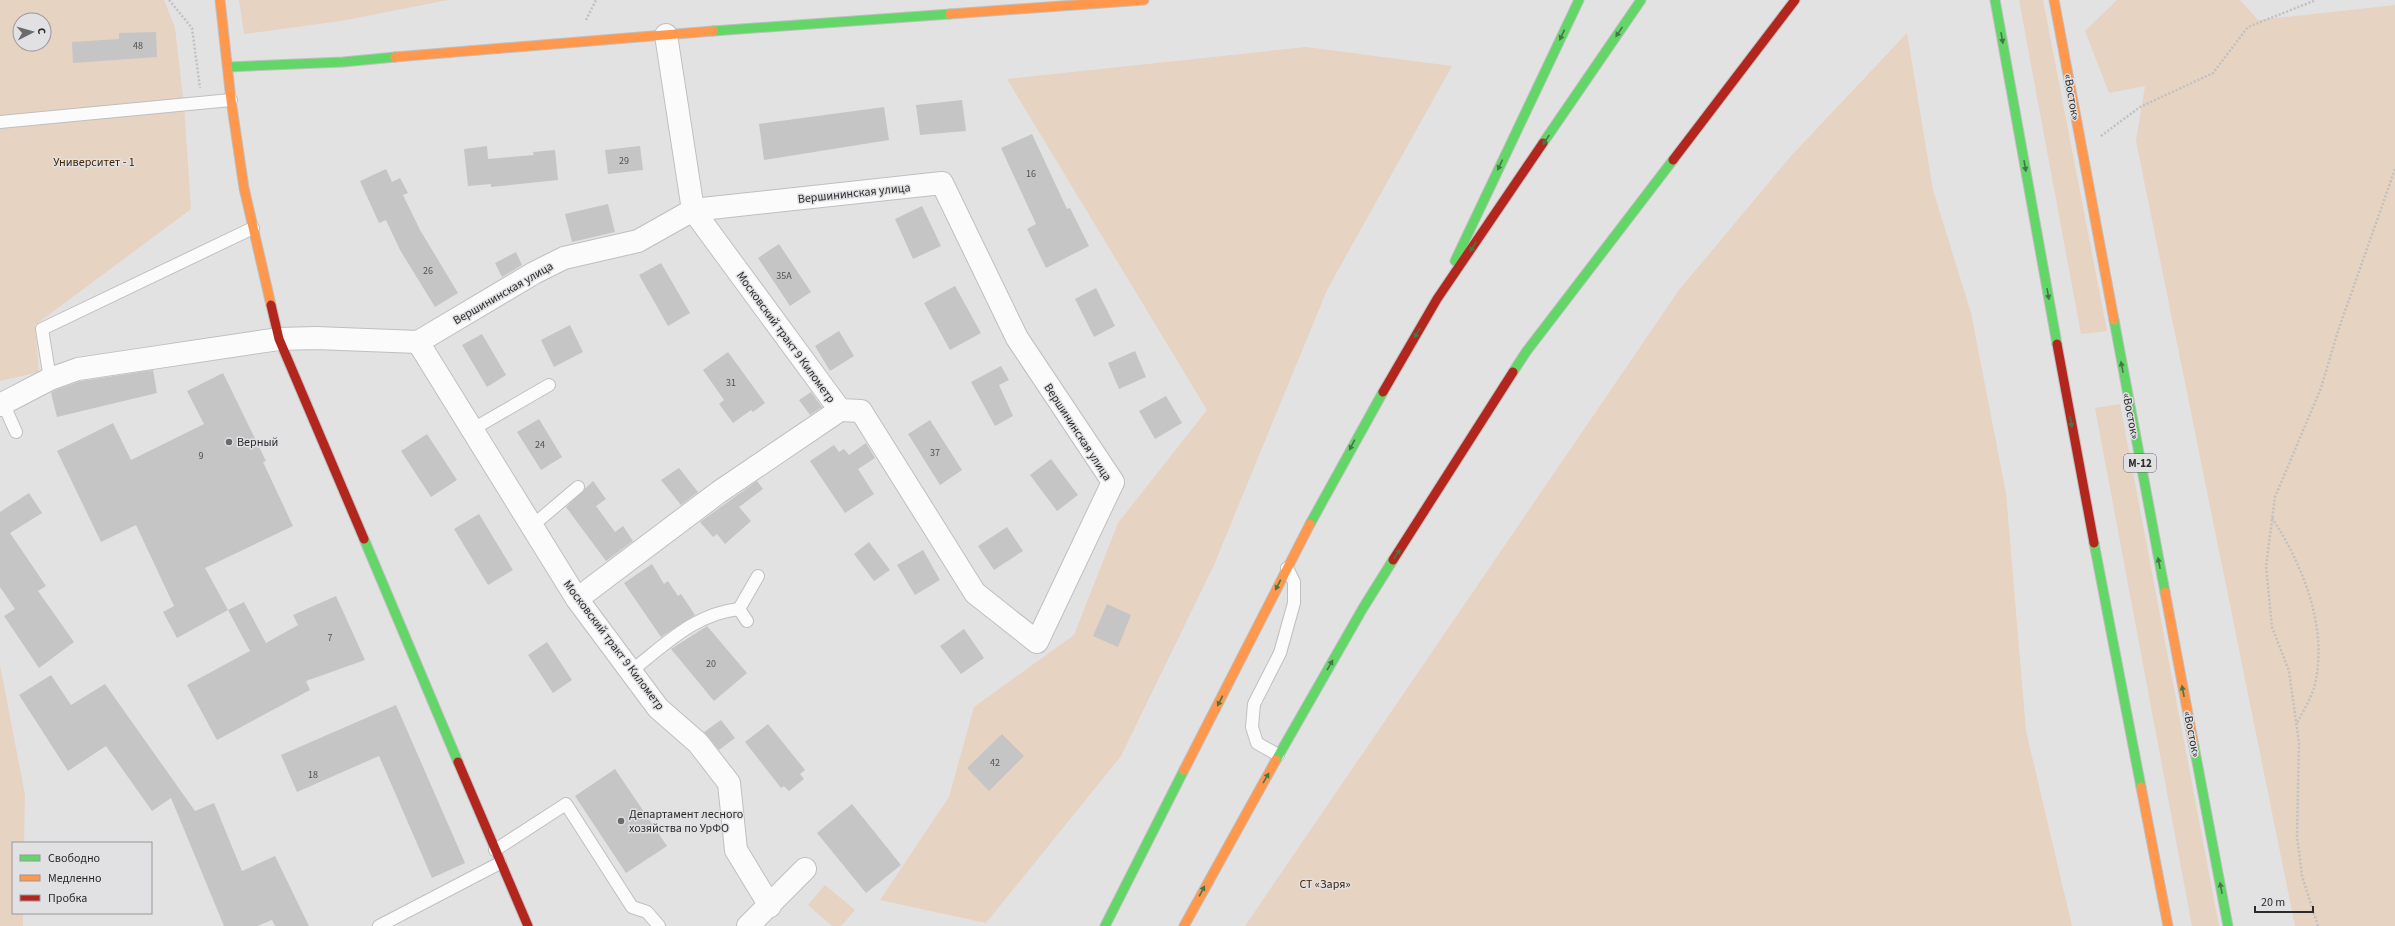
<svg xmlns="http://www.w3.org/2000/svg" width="2395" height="926" viewBox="0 0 2395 926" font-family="'Source Sans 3',sans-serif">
	<rect width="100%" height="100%" fill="#e2e2e3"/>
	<!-- green -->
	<g fill="#e6d3c2" fill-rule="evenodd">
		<path d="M0,0H164L175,28L184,106L191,209L35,325L39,372L0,381ZM20,20H44V44H20Z"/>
		<path d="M239,0H448L341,21L244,34Z"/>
		<path d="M2019,0H2043L2107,331L2081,334Z"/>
		<path d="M2117,0H2240L2258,20L2395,5V926H2295L2136,141L2145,86L2109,93L2085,31Z"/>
		<path d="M1907,33L1933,190L1971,313L2006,493L2026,731L2072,926H1245L1679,290L1791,156Z"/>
		<path d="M1306,47L1452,66L1327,290L1214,565L1121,756L986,923L880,900L949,797L974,707L1074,635L1118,523L1207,410L1007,79Z"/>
		<path d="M2120,404L2219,926H2192L2095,408Z"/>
		<path d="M0,665L25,795L24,843H13V913H23V926H0Z"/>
		<path d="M825,885L855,910L841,926H832L808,905Z"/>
	</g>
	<!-- building -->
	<g fill="#c5c5c6">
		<path d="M156,32L157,57L73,63L72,42L119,39V33Z"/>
		<path d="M962,100L966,131L920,135L916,105Z"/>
		<path d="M884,107L889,140L764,160L759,124Z"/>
		<path d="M1032,134L1067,209L1070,208L1089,246L1046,268L1027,229L1036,224L1001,148Z"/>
		<path d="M487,146L488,159L534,155L533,152L555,150L558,180L491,187V184L468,186L464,149Z"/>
		<path d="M640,146L643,170L608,174L605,150Z"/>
		<path d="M386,169L392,182L400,178L408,193L403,195L420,230L458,293L435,307L400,250L386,220L379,223L360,181Z"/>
		<path d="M608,204L615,232L572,242L565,214Z"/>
		<path d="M922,206L941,246L913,259L895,219Z"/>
		<path d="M779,244L811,292L790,306L758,258Z"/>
		<path d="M516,252L522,265L502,277L495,263Z"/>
		<path d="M661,263L690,313L668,326L639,275Z"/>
		<path d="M955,286L981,333L950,350L924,303Z"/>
		<path d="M1096,288L1115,326L1094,337L1075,299Z"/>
		<path d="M570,325L583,352L554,367L541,340Z"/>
		<path d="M839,331L854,356L830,371L815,346Z"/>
		<path d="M482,334L506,375L487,387L462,345Z"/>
		<path d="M1135,351L1146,377L1119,389L1108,363Z"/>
		<path d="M728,352L765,403L753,412L751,410L733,423L719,404L724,400L703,370Z"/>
		<path d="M1001,366L1009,380L999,385L1013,416L995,426L971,382Z"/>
		<path d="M153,370L157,393L57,417L51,393L55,390L81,381Z"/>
		<path d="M223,373L266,461L263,462L293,526L205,568L228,610L177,638L163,612L174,606L136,525L101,542L57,451L113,423L131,460L204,424L187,391Z"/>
		<path d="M811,392L822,407L810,415L799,400Z"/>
		<path d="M1166,396L1182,423L1155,439L1139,411Z"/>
		<path d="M539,419L562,457L541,470L517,432Z"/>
		<path d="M930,420L962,470L940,485L908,434Z"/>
		<path d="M427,434L457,480L431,497L401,451Z"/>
		<path d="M866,443L875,458L858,469L874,494L845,513L810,461L834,445L839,452L844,449L849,455Z"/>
		<path d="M1051,459L1078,495L1057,511L1030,475Z"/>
		<path d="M679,468L698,492L681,505L661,480Z"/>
		<path d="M593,481L606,499L596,506L615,532L623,526L633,541L606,561L566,507Z"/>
		<path d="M757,481L763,489L739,507L751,521L725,544L717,534L713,537L700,522Z"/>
		<path d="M29,493L42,513L10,533L46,586L38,591L74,642L39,668L4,616L15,609L0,587V512Z"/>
		<path d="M479,514L513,570L488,585L454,529Z"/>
		<path d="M1007,527L1023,551L994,570L978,546Z"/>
		<path d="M869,542L890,570L874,581L854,554Z"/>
		<path d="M923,550L940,580L915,595L897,565Z"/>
		<path d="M652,564L664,584L668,581L678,596L681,594L695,615L661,637L624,583Z"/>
		<path d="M336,596L365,660L306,681L310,690L217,740L187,685L250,651L228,610L244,602L266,643L298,625L293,615Z"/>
		<path d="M1107,604L1131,615L1118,647L1093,636Z"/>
		<path d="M707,626L747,673L714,701L671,649Z"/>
		<path d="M964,629L984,658L961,674L940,646Z"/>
		<path d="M547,642L572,680L553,693L528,655Z"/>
		<path d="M51,675L71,705L105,684L195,811L214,803L242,871L275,856L309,926H275L272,920L257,926H224L171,798L152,811L106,746L68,771L19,695Z"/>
		<path d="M396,705L465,863L432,878L379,756L297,792L281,755Z"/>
		<path d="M721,720L735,738L719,750L704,732Z"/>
		<path d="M768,724L805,770L800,774L804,779L789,791L784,786L781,788L745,742Z"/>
		<path d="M1002,734L1024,756L989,791L967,768Z"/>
		<path d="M615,769L667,846L626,873L575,796Z"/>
		<path d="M852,804L901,865L866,893L817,833Z"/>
	</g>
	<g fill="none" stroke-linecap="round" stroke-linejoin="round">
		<!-- lane casing -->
		<g stroke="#bfbfc0" stroke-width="14">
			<g id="lane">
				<path d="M0,122L231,100"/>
				<path d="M50,379L42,329L253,228"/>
				<path d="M3,403L16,432"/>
				<path d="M473,429L549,385"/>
				<path d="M532,526L578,487"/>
				<path d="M739,609L758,576"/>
				<path d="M631,671C666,644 694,614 739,609L747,621"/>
				<path d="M1278,755L1257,743L1252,727L1254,704L1280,653L1294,603V582L1287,568"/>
				<path d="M495,850L566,804L632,907L647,912L659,926"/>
				<path d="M379,926L500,863"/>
			</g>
		</g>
		<!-- street casing -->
		<g stroke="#bfbfc0" stroke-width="24">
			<g id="street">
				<path d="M418,342L577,599L658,708L698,743L729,783L736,850L770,906"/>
				<path d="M0,405L50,379L78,369L279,339L316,338L418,342L534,273L564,258L638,241L693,210L942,183L1017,338L1113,482L1037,642L975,593L861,411L840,410L693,210L666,35"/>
				<path d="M577,599L719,492L840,410"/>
				<path d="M748,926L805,869"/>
			</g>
		</g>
		<!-- fast casing -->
		<g stroke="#bfbfc0" stroke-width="11">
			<g id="fast">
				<path d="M1995,0L2057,344"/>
				<path d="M713,31L950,14"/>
				<path d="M228,67L343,62L395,57"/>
				<path d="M1543,143L1641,0"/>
				<path d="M1455,261L1579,0"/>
				<path d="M2114,320L2165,592"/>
				<path d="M1513,372L1526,352L1673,160"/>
				<path d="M1310,524L1383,392"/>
				<path d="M364,539L458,762"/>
				<path d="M2094,543L2141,787"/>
				<path d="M2194,746L2228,926"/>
				<path d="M1276,760L1363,608L1393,560"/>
				<path d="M1105,926L1184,770"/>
			</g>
		</g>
		<!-- slow casing -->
		<g stroke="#bfbfc0" stroke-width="11">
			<g id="slow">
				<path d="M220,0L231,100L244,188L271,305"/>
				<path d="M2054,0L2114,320"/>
				<path d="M950,14L1144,0"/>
				<path d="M395,57L713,31"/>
				<path d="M2165,592L2194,746"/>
				<path d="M1184,770L1310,524"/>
				<path d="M2141,787L2168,926"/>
				<path d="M1184,926L1276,760"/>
			</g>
		</g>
		<!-- jam casing -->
		<g stroke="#bfbfc0" stroke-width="11">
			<g id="jam">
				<path d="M1673,160L1795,0"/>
				<path d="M271,305L279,339L364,539"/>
				<path d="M2057,344L2094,543"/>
				<path d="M1383,392L1437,299L1543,143"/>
				<path d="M1393,560L1513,372"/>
				<path d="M458,762L528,926"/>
			</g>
		</g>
		<!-- path -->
		<g stroke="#c1c1c2" stroke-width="2.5" stroke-dasharray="2 2" stroke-linecap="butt">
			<path d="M169,0L192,28L200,88"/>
			<path d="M586,20L596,0"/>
			<path d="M2101,136L2140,107L2213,73L2248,27L2316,0"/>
			<path d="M2272,518C2303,565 2328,628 2315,684C2312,697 2303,711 2297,723"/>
			<path d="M2318,926L2302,876L2297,836L2299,743L2289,671L2272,627L2266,566L2275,497L2321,388L2338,331L2395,169"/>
		</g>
		<!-- lane -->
		<use href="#lane" stroke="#fbfbfb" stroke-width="12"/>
		<!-- street -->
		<use href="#street" stroke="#fbfbfb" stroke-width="22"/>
		<!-- fast -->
		<use href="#fast" stroke="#63d668" stroke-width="9"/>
		<!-- slow -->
		<use href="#slow" stroke="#ff974d" stroke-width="9"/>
		<!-- jam -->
		<use href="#jam" stroke="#b3261e" stroke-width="9"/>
	</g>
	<!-- one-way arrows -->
	<defs><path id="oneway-solid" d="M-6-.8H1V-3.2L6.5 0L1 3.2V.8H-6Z"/></defs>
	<g fill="#447747">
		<use href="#oneway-solid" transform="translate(1619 32) rotate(124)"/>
		<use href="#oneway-solid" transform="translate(1562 35) rotate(115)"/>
		<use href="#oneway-solid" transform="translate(2002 38) rotate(80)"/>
		<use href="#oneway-solid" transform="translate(1546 140) rotate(124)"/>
		<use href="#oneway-solid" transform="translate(1500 165) rotate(115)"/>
		<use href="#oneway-solid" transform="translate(2025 166) rotate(80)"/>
		<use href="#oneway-solid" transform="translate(1473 247) rotate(124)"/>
		<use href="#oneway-solid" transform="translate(2048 294) rotate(80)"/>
		<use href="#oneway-solid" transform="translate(1417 333) rotate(120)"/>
		<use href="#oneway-solid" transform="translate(2122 367) rotate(-101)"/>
		<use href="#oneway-solid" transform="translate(2071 422) rotate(80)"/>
		<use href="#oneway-solid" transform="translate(1352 445) rotate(118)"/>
		<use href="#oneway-solid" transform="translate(1397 554) rotate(-57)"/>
		<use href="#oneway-solid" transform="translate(2159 563) rotate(-101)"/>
		<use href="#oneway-solid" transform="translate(1278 585) rotate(117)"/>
		<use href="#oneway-solid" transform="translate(1330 665) rotate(-60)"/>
		<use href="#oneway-solid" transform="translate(2183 691) rotate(-101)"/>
		<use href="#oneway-solid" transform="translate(1220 701) rotate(117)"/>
		<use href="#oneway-solid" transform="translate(1266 778) rotate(-60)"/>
		<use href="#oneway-solid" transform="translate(2221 888) rotate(-101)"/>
		<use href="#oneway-solid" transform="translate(1202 891) rotate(-62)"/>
	</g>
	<!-- markers -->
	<g fill="#6b6a6c" stroke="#e1e1e4" stroke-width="1.5">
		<circle cx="229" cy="442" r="4"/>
		<circle cx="621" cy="821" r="4"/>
	</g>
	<g text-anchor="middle" stroke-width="3" stroke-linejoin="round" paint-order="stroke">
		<!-- number labels -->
		<g font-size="10" fill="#525152">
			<text x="138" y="49">48</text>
			<text x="624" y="164">29</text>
			<text x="1031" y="177">16</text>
			<text x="428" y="274">26</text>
			<text x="784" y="279">35А</text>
			<text x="731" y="386">31</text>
			<text x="540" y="448">24</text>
			<text x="935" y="456">37</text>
			<text x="201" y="459">9</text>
			<text x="330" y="641">7</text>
			<text x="711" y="667">20</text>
			<text x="995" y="766">42</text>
			<text x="313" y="778">18</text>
		</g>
		<!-- shield labels -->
		<rect fill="#e1e1e4" stroke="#626163" stroke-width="1" x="2124" y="454" width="32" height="18" rx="3"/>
		<g font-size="11" font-weight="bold" fill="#2b2a2c">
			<text x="2140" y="467">М-12</text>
		</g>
		<!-- street labels -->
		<g font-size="12" fill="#2b2a2c" stroke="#e1e1e4">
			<text transform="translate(2072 97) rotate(80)" y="4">«Восток»</text>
			<text transform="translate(854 193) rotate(-6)" y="4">Вершининская улица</text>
			<text transform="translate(503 293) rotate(-30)" y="4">Вершининская улица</text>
			<text transform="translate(786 337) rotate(54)" y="4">Московский тракт 9 Километр</text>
			<text transform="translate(2131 416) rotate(79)" y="4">«Восток»</text>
			<text transform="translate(1078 432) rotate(57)" y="4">Вершининская улица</text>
			<text transform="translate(614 645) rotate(53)" y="4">Московский тракт 9 Километр</text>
			<text transform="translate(2192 734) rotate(79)" y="4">«Восток»</text>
		</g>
		<!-- park labels -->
		<g font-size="12" fill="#442300" stroke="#e1e1e4">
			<text x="94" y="166">Университет - 1</text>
			<text x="1325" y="888">СТ «Заря»</text>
		</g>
		<!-- poi labels -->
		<g font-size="12" fill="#2b2a2c" stroke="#e1e1e4" text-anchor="start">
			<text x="237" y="446">Верный</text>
			<text x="629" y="818">Департамент лесного<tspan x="629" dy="14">хозяйства по УрФО</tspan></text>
		</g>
	</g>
	<!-- legend -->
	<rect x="12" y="842" width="140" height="72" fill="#e1e1e4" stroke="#98989a"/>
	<rect x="20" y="855" width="20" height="6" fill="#63d668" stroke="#98989a"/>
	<text x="48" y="862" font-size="12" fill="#2b2a2c">Свободно</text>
	<rect x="20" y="875" width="20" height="6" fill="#ff974d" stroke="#98989a"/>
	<text x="48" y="882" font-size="12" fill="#2b2a2c">Медленно</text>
	<rect x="20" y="895" width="20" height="6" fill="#b3261e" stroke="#98989a"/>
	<text x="48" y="902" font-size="12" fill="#2b2a2c">Пробка</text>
	<!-- north arrow -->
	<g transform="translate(32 32) rotate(84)"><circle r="19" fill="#e1e1e4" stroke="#98989a"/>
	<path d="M0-3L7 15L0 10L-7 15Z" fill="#6b6a6c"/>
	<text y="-6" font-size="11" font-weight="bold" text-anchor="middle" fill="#2b2a2c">С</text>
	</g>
	<!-- scale -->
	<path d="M2255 906v6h58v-6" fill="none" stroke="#2b2a2c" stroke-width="2"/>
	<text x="2261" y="906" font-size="12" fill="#2b2a2c" stroke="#e1e1e4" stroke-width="3" paint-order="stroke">20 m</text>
</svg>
